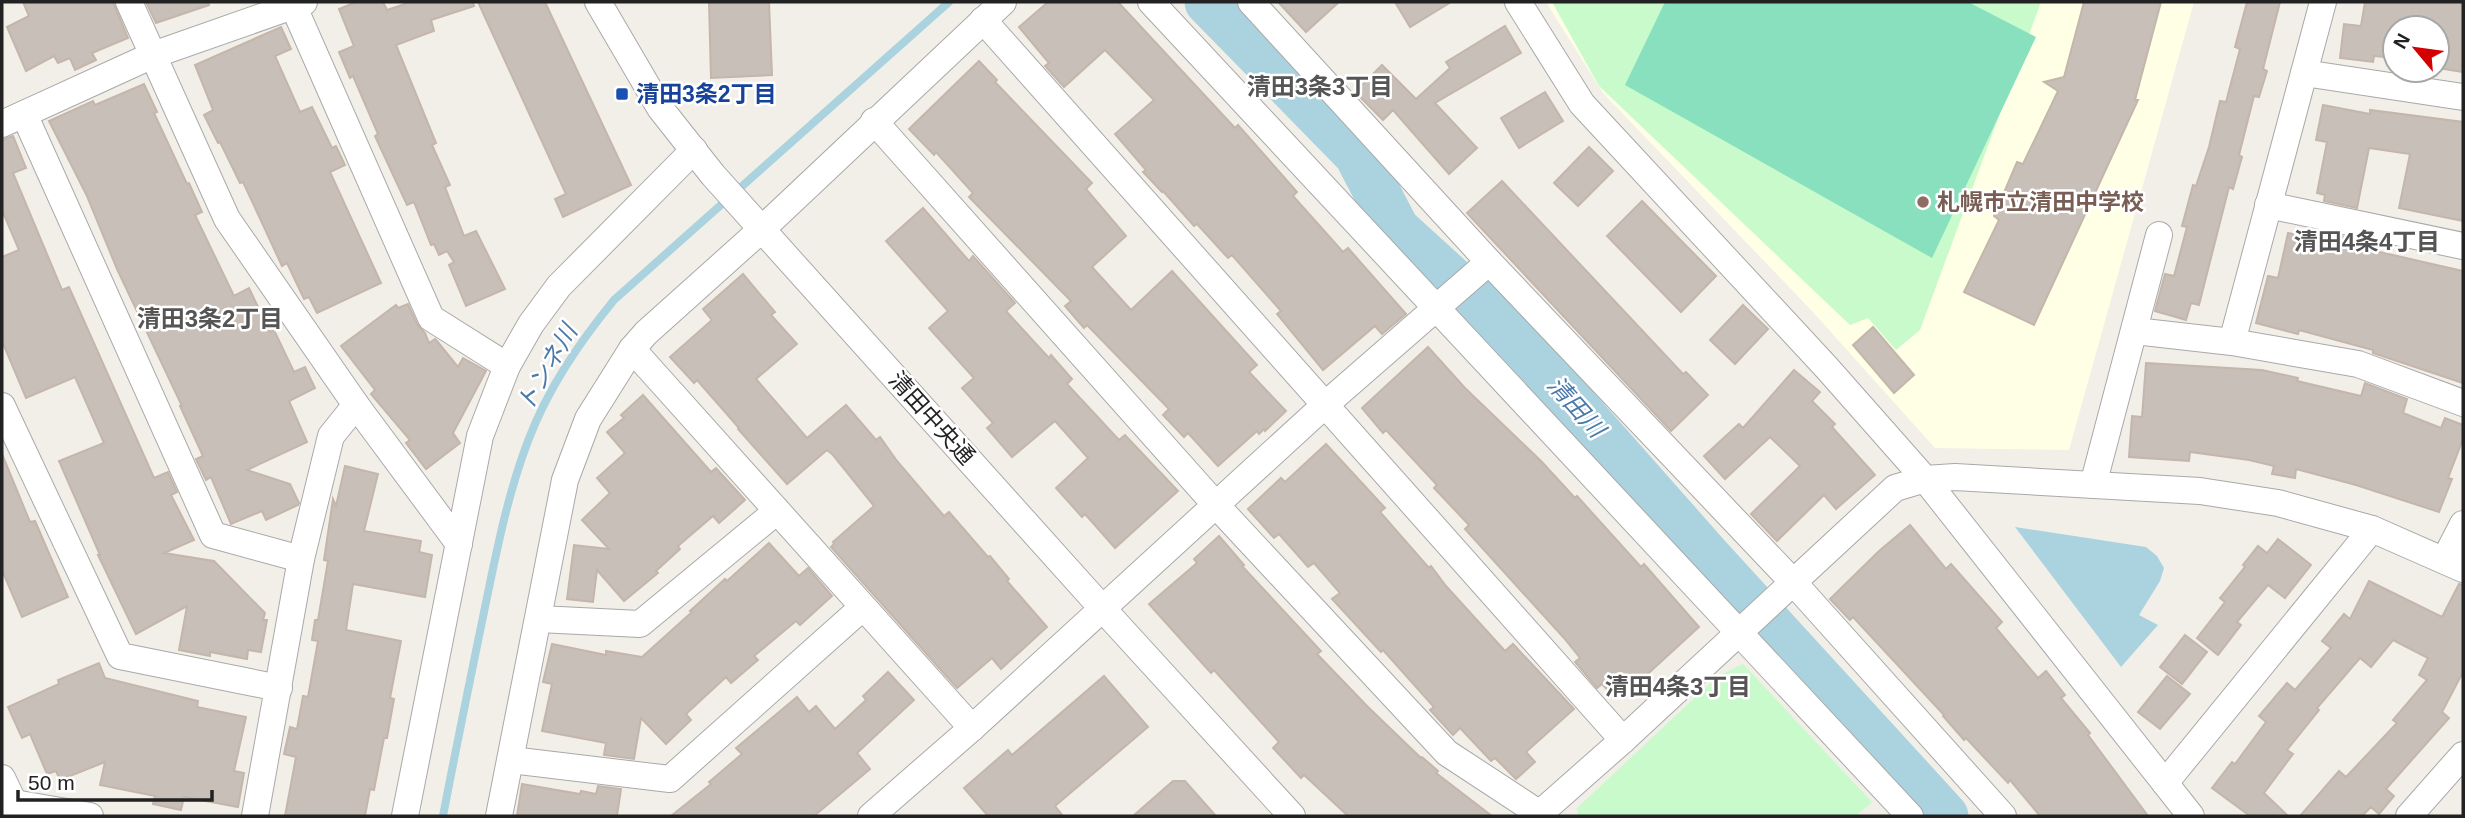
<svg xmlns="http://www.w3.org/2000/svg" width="2465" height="818" viewBox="0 0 2465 818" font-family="Arial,'Noto Sans JP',sans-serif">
	<rect width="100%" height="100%" fill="#f2efe9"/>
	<!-- education -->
	<path fill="#ffffe5" d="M1546,2H2194L2069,450L1935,448L1812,311L1603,93Z"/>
	<!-- park -->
	<g fill="#c8facc">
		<path d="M1552,2H2041L1920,330L1896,350L1868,318L1850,325L1599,86Z"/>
		<path d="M1743,664L1872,802L1856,816H1578L1577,808L1718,676Z"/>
	</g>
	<!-- pitch -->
	<path fill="#88e0be" d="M1665,2H1968L2036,37L1932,258L1625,85Z"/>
	<!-- water -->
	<path fill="#aad3df" d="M2015,527L2146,547L2157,556L2164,568L2160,581L2139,615L2158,625L2121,667Z"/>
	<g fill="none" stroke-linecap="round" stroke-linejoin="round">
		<!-- stream -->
		<path stroke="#aad3df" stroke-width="8" d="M443,816C456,748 470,680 484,612C496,554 507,496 528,441C548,388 579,343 614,300L949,2"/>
		<!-- river -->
		<path stroke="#aad3df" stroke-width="47" d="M1208,2L1357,154L1396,229L1510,333L1707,556L1945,816"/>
	</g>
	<!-- building -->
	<g fill="#c7bfb8" stroke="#c4b6ab" stroke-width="2">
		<path d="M23,2H113L128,38L92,53L96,60L75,70L70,58L58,63L54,56L26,71L7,27L29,16Z"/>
		<path d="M146,2H208L209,5L156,23Z"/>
		<path d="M356,2H383L387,10L411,2H473L474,6L431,20L434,31L396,45L436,143L432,145L450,185L445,187L464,236L476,231L505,289L466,306L449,265L454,262L447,251L439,255L434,244L431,245L414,202L407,205L375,136L378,134L353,76L350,78L339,52L354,46L339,9Z"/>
		<path d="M478,2H545L631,185L563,217L555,199L566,194Z"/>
		<path d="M709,2H769L772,75L711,78Z"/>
		<path d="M1048,2H1118L1235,128L1238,125L1297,192L1293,196L1343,252L1348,248L1406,314L1382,334L1375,326L1323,370L1277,314L1281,311L1232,255L1228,258L1197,224L1194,226L1163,191L1162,192L1143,172L1146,170L1115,134L1154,100L1105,50L1064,87L1045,66L1049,63L1019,27Z"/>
		<path d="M1278,2H1339L1306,32Z"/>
		<path d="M1395,2H1451L1410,27Z"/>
		<path d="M2084,2H2161L2135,100H2138L2034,325L1964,292L1999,220L1994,216L2017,162L2023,164L2058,91L2044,82L2064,77Z"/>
		<path d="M2247,2H2280L2263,69L2267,71L2259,97L2254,96L2239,155L2242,157L2233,189L2229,187L2199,305L2191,303L2186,320L2155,311L2165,274L2174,276L2187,227L2182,226L2193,185L2196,186L2209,147L2220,101L2226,102L2240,49L2235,47Z"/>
		<path d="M2365,2H2463V72L2437,68V28H2395V58L2374,56L2373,62L2340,58L2344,24L2361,26Z"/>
		<path d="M1505,26L1521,53L1435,103L1477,148L1449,174L1393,110L1383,120L1355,92L1382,65L1416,99L1450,68L1446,62Z"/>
		<path d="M281,27L291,49L275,56L300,112L312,107L332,148L336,146L345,165L330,172L381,283L317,313L309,297L304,299L287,263L282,266L243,182L240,183L220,142L218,143L204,115L213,110L195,65Z"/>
		<path d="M979,61L997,80L995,82L1092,183L1086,189L1126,236L1092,267L1131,310L1172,271L1257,365L1249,372L1286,411L1265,431L1264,429L1259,434L1257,431L1218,466L1188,433L1184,437L1163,415L1169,409L1087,325L1084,328L1065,306L1071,301L969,197L973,193L936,152L934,155L909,129Z"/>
		<path d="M144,84L157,112L154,113L187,184L189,183L202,212L195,215L234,296L249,288L270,332L274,330L294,372L305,367L315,388L289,401L307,442L247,470L290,484L299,503L298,505L266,520L262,511L231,524L211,477L206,480L196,459L203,456L180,406H182L117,269L87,196L49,121L93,101L95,105Z"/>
		<path d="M1545,92L1563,121L1519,148L1501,118Z"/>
		<path d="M2323,105L2370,114V110L2463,122V221L2399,208L2410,154L2369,148L2357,208L2324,201L2325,195L2317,193L2327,142L2316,140Z"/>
		<path d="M13,136L26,168L13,173L62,290L69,287L154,478L168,472L177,492L171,495L194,540L164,553L214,561L265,613L263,620H267L261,652L248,650L247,659L210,652V656L179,650L187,606L136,634L98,555H100L59,461L104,443L75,377L26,398L2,341V257L19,250L2,210V140Z"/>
		<path d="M1589,147L1613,171L1578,206L1554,183Z"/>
		<path d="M1502,181L1683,374L1686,372L1708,395L1671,431L1467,213Z"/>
		<path d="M1642,201L1716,276L1681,312L1607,236Z"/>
		<path d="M923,208L969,261L973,256L1015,303L1006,311L1049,358L1051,355L1072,379L1067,384L1119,440L1125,435L1178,491L1115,548L1085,514L1082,517L1056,488L1088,458L1055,421L1012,457L987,428L993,423L962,388L974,378L929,328L948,311L886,241Z"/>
		<path d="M2318,232L2351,238L2349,245L2463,271V383L2373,353V350L2299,330L2298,334L2256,323L2268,276L2278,278L2288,233L2316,239Z"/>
		<path d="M743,274L775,312L771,315L797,344L756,379L807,438L846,405L876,440L880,437L897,461L944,516L949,512L988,557L990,556L1009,579L1007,581L1047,627L1001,669L992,658L957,688L831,547L834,544L833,542L874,506L833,455L827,450L787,484L738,429L739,428L697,380L694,383L670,357L712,320L703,309Z"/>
		<path d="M408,304L417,324L425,333L429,343L435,339L437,341L458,367L463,358L486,371L453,433L460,443L426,469L406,443L410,440L371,394L375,390L341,346L396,305L398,308Z"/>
		<path d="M1743,305L1768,329L1735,364L1710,340Z"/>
		<path d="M1873,327L1914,375L1894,393L1853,345Z"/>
		<path d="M1428,347L1465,388L1541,461L1575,498L1577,496L1641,567L1644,564L1699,627L1641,680L1636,675L1613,696L1602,684L1597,688L1575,662L1580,658L1564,638L1465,529L1469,525L1434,488L1437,485L1386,430L1383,433L1362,408Z"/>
		<path d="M2146,363L2262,370L2298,378L2297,381L2361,396L2365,383L2407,399L2403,413L2441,428L2445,418L2463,425V439L2448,478L2452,479L2439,512L2356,485L2296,469L2295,478L2272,474L2274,466L2249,460L2190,452L2189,461L2129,457L2132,416L2142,417Z"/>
		<path d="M1794,370L1820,392L1812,401L1835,424L1832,427L1875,475L1836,509L1824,495L1777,541L1751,514L1800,466L1770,437L1725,479L1704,456L1739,424L1743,428Z"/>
		<path d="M643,395L711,472L716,468L745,500L719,523L713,516L678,546L680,549L656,571L658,573L624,601L597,570L593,602L567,599L574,545L609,549L582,520L610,493L597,478L625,453L607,432L624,418L621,415Z"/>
		<path d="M1326,444L1385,508L1380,512L1429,568L1431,566L1446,586L1505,651L1513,644L1574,709L1526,752L1535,762L1516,779L1495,758L1491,761L1460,728L1453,735L1430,710L1434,707L1383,650L1381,652L1332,599L1340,593L1314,563L1308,567L1279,534L1274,538L1248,509L1281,478L1285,482Z"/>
		<path d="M2,454L30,522L35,521L68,597L22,617L2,570Z"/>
		<path d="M345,466L378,474L364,531L421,541L419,552L432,555L425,597L353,584L346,630L401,641L390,698L394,699L387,738H384L374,790L370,789L365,816H285L296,757L284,754L290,727L297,729L303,696L308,697L318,641L312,640L315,620H318L328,561L324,560L333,499L336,506Z"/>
		<path d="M1910,525L1946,569L1951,564L2002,622L1996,628L2038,678L2046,671L2065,695L2061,698L2090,733L2088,735L2148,816H2040L2010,780L2008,783L1966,738L1964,740L1943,716L1944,715L1853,617L1850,620L1830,599L1879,551Z"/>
		<path d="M1219,536L1244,565L1242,566L1321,651L1317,654L1368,707L1421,758L1422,757L1438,771L1436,773L1492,816H1348L1304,775L1301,778L1273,748L1279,742L1214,670L1211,673L1149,604L1197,563L1194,559Z"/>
		<path d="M2278,539L2311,565L2285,598L2268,585L2237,622L2241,625L2218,655L2197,638L2225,602L2220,598L2245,567L2243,565L2258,546L2267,553Z"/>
		<path d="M769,543L799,576L808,568L832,596L800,625L796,621L754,656L758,660L731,683L726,677L686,714L691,720L666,744L641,718L634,759L604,755L606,743L542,731L552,684L543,682L552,644L606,655V651L642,657L692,612L690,611L725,579L727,581Z"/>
		<path d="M2369,581L2442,617L2459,584L2463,585V672L2442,712L2449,718L2386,789L2394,796L2379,814L2371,807L2362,816H2300L2339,771L2346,777L2397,723L2393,720L2427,680L2419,675L2428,658L2393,640L2371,667L2360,658L2317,708L2319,710L2287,750L2293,754L2264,793L2288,816H2250L2212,788L2232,762L2235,764L2266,722L2259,716L2287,683L2295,690L2331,648L2322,641L2344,614L2350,619Z"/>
		<path d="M2185,635L2207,652L2182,684L2160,667Z"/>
		<path d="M99,663L105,678L198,701L197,707L246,717L234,771L244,773L238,807L184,797L181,810L153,804L155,796L100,785L105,762L60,780L56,771L47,774L30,734L22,738L8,707L59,684L58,680Z"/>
		<path d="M888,672L914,700L857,753L870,769L814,816H671L711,784L709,782L742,754L736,748L797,697L809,712L816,706L835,729L866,700L863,696Z"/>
		<path d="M1104,676L1148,727L1055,806L1063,816H988L964,788L1008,750L1012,755Z"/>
		<path d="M2167,676L2190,694L2160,729L2138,712Z"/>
		<path d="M1173,781H1185L1216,816H1133Z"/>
		<path d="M522,784L580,794L581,791L596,794L598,786L621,789L617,816H517Z"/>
	</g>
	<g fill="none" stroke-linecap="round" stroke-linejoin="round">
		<!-- minor casing -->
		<g stroke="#a9a9a9" stroke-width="28">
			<g id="minor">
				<path d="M129,2L227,219L356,405L459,544"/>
				<path d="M598,2L660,108L713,175L1102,608L1292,816"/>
				<path d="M1151,2L1910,816"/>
				<path d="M1251,2L1489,262L1793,582L2003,816"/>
				<path d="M1518,2L1582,104L1827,368L1925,479L2191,816"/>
				<path d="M293,5L431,318L507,366"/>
				<path d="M983,20L1623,740"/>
				<path d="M2304,73L2463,97"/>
				<path d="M24,114L213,535L301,559"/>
				<path d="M874,121L1215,504L1447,753L1543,816"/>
				<path d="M2,124L153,55L304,2"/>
				<path d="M2268,205L2463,246"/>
				<path d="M2135,331L2232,342L2358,364L2463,403"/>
				<path d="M2232,342L2323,2"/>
				<path d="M632,349L972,728"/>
				<path d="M2,406L120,656L279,688"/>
				<path d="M2093,485L2159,235"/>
				<path d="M2445,559L2463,524"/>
				<path d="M539,619L640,624L777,511"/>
				<path d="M511,760L670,779L863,607"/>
				<path d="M2,778L14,803"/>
				<path d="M2165,783L2372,529"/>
				<path d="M2,808L14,803L90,816"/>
				<path d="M255,816L301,559L331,436L356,405"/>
				<path d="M405,816L480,436L507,366L531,324L559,286L694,150"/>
				<path d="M499,816L565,480L588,419L632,349L646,333L762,229L1003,2"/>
				<path d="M871,816L972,728L1326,404L1489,262"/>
				<path d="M1537,816L1623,740L1895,488L1925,479L1955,477L2200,491L2278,503L2372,529L2463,569"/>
				<path d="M2409,816L2463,755"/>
			</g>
		</g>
		<!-- minor -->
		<use href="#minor" stroke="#fff" stroke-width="26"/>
	</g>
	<!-- markers -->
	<rect fill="#1a4fb4" stroke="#fff" stroke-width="2.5" x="615" y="87" width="14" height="14" rx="3.5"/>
	<circle fill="#8d6e63" stroke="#fff" stroke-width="2.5" cx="1923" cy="202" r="7"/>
	<g text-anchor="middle" stroke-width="5" stroke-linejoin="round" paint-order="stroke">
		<!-- transit labels -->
		<g font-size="23" font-weight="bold" fill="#164399" stroke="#fff" text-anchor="start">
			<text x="636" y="102">清田3条2丁目</text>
		</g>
		<!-- education labels -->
		<g font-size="23" font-weight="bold" fill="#785e54" stroke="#fff" text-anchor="start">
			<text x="1937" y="210">札幌市立清田中学校</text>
		</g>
		<!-- street labels -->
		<g font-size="23" fill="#222" stroke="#fff">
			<text transform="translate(932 418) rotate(48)" y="8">清田中央通</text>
		</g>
		<!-- neighbourhood labels -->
		<g font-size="24" font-weight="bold" fill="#555" stroke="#fff">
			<text x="1320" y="95">清田3条3丁目</text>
			<text x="2367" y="250">清田4条4丁目</text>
			<text x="210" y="327">清田3条2丁目</text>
			<text x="1678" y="695">清田4条3丁目</text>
		</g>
		<!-- water labels -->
		<g font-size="24" font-style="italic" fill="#4a7aab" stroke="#fff">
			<text transform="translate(547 368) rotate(-60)" y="8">トンネ川</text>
			<text transform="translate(1576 407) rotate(48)" y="8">清田川</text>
		</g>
	</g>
	<!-- border -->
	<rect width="2465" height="818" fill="none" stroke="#222222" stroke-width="7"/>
	<!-- north arrow -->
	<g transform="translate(2416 49) rotate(299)"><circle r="33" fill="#ffffff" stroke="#a7a7a7" stroke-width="2"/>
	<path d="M0-5L12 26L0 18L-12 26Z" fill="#d40000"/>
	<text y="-10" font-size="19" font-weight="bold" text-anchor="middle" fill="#222222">N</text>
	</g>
	<!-- scale -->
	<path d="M18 790v10h194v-10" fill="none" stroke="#222222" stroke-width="3.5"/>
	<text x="28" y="790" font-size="21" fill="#222222" stroke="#ffffff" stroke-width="5" paint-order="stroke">50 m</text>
</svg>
